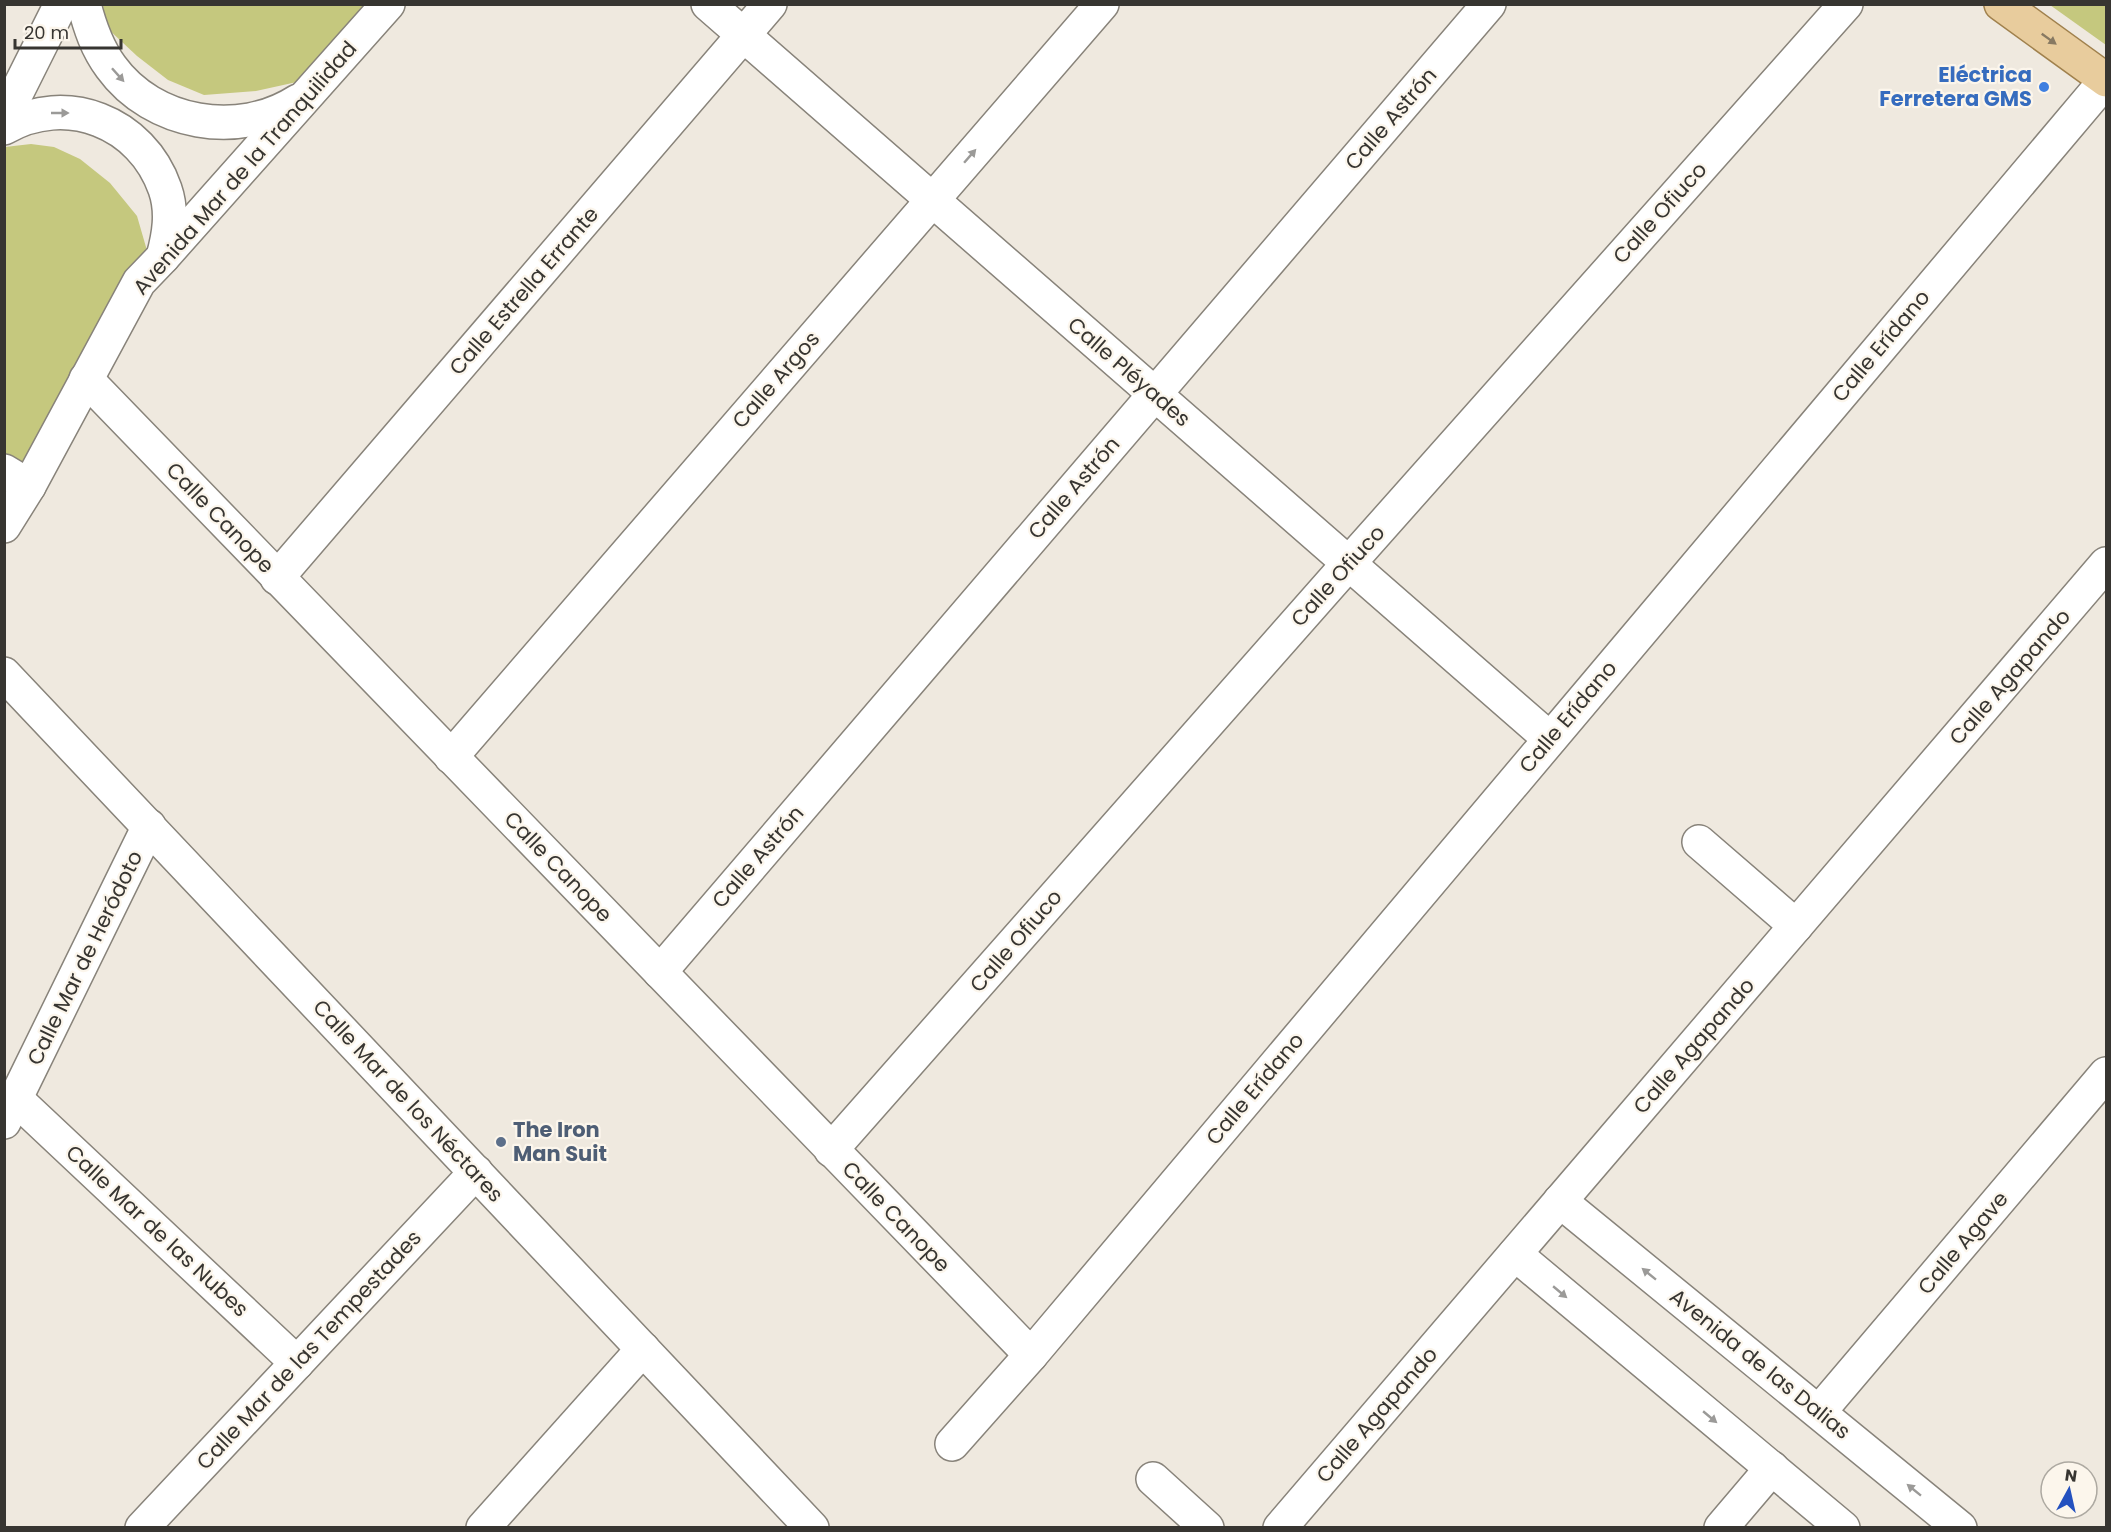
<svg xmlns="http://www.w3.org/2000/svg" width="2111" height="1532" viewBox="0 0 2111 1532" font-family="Poppins,sans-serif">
	<rect width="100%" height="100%" fill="#efe9df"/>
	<!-- green -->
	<g fill="#c5c87e">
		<path d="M103,5H374L306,80L256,91L204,95L168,80L137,56L106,27Z"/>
		<path d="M2050,5H2106V45Z"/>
		<path d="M31,144L54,147L80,159L110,183L137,216L148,254L24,469L5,457V147Z"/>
	</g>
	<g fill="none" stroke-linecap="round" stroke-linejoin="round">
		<!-- street casing -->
		<g stroke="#88837a" stroke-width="36">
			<g id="street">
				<path d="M84,4C90,28 97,48 111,67C153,125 239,139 298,101"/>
				<path d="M708,4L1550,739"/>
				<path d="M4,118L61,4"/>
				<path d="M4,128C66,92 142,122 165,189C173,212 169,235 163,257"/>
				<path d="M86,379L1031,1355"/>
				<path d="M4,471L29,486"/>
				<path d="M4,526L29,486L139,282L163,257L388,4"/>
				<path d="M277,578L770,4"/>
				<path d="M4,674L812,1528"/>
				<path d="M451,757L1102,4"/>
				<path d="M1699,842L1796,926"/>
				<path d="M660,972L1489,4"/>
				<path d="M16,1099L297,1363"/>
				<path d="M4,1122L149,826"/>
				<path d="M831,1150L1349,563L1846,4"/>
				<path d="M1560,1201L1960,1528"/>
				<path d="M1515,1254L1843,1528"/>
				<path d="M1819,1412L2106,1074"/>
				<path d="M952,1444L1031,1355L2106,80"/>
				<path d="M1153,1479L1207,1528"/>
				<path d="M142,1528L476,1172"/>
				<path d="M483,1528L643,1349"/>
				<path d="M1280,1528L2106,564"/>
				<path d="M1721,1528L1772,1468"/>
			</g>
		</g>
		<!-- primary casing -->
		<g stroke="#a0814d" stroke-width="36">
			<path id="primary" d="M2001,4L2106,80"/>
		</g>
		<!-- street -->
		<use href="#street" stroke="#fff" stroke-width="33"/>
		<!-- primary -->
		<use href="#primary" stroke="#e8cc9d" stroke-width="33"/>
	</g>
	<!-- one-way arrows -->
	<defs><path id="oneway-solid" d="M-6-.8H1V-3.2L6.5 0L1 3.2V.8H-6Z" transform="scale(1.5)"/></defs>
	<use fill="#877962" href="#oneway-solid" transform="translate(2049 39) rotate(36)"/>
	<g fill="#9b9a98">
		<use href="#oneway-solid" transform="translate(118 75) rotate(48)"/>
		<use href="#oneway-solid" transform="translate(60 113)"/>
		<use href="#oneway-solid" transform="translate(970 156) rotate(-49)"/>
		<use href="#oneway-solid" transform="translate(1649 1274) rotate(-141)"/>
		<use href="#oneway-solid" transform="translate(1560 1292) rotate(40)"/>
		<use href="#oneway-solid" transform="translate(1710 1417) rotate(40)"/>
		<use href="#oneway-solid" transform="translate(1914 1490) rotate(-141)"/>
	</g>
	<!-- markers -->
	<circle fill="#3f7fe0" stroke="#fcf6ec" stroke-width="2" cx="2044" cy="87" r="6"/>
	<circle fill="#5c6f8a" stroke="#fcf6ec" stroke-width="2" cx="501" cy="1142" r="6"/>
	<g text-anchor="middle" stroke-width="4.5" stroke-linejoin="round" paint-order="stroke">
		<!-- shop labels -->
		<g font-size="21" font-weight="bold" fill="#366cbe" stroke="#fcf6ec" text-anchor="end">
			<text x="2032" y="82">Eléctrica<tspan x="2032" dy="24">Ferretera GMS</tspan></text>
		</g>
		<!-- street labels -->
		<g font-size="21" fill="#373531" stroke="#fcf6ec">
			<text transform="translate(1391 119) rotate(-49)" y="7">Calle Astrón</text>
			<text transform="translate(245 168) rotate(-49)" y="7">Avenida Mar de la Tranquilidad</text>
			<text transform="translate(1660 213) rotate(-48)" y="7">Calle Ofiuco</text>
			<text transform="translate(524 291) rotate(-49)" y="7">Calle Estrella Errante</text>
			<text transform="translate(1881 346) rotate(-50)" y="7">Calle Erídano</text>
			<text transform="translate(1129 372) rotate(41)" y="7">Calle Pléyades</text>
			<text transform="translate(776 380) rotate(-49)" y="7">Calle Argos</text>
			<text transform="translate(1074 488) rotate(-49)" y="7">Calle Astrón</text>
			<text transform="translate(220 518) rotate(46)" y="7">Calle Canope</text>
			<text transform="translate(1338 576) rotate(-48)" y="7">Calle Ofiuco</text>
			<text transform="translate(2010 677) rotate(-49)" y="7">Calle Agapando</text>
			<text transform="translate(1568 717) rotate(-50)" y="7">Calle Erídano</text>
			<text transform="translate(758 857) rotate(-49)" y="7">Calle Astrón</text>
			<text transform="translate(558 867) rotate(46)" y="7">Calle Canope</text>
			<text transform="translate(1016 941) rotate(-49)" y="7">Calle Ofiuco</text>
			<text transform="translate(85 958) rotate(-64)" y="7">Calle Mar de Heródoto</text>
			<text transform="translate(1694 1046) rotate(-49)" y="7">Calle Agapando</text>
			<text transform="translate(1255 1089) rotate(-50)" y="7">Calle Erídano</text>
			<text transform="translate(408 1101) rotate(47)" y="7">Calle Mar de los Néctares</text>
			<text transform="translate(896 1217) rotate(46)" y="7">Calle Canope</text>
			<text transform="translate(157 1231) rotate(43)" y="7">Calle Mar de las Nubes</text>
			<text transform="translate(1963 1243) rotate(-50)" y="7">Calle Agave</text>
			<text transform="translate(309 1350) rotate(-47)" y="7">Calle Mar de las Tempestades</text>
			<text transform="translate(1760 1364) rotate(39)" y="7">Avenida de las Dalias</text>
			<text transform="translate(1377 1415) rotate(-49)" y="7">Calle Agapando</text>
		</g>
		<!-- service labels -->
		<g font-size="21" font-weight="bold" fill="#4e5e75" stroke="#fcf6ec" text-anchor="start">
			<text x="513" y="1137">The Iron<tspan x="513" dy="24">Man Suit</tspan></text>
		</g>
	</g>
	<!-- border -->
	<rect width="2111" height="1532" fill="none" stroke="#373531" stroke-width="12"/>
	<!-- north arrow -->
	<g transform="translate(2069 1490) rotate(8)"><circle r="28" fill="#fcf6ec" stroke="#ada9a1" stroke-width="1.5"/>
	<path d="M0-4.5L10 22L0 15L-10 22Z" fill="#2451bf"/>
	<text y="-9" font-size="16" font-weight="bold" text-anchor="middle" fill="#373531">N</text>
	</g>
	<!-- scale -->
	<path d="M15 39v9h106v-9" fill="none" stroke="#373531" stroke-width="3"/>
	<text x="24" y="39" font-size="18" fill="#373531" stroke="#fcf6ec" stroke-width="4.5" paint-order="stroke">20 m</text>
</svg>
